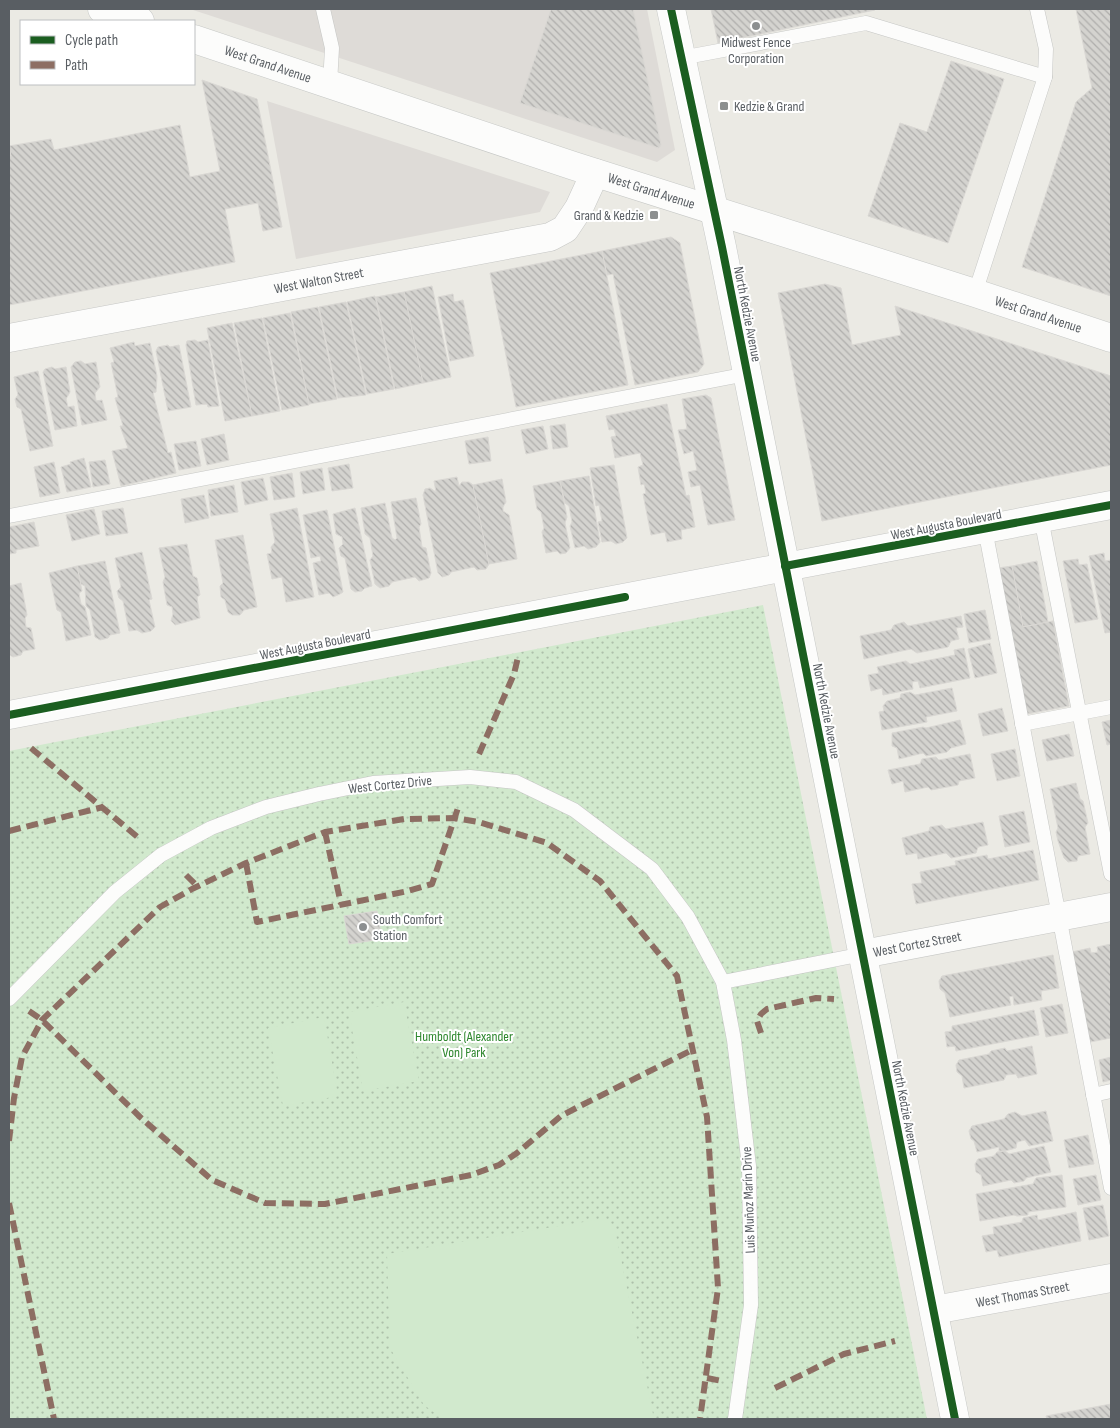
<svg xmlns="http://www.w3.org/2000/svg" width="1120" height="1428" viewBox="0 0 1120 1428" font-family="'Sofia Sans Condensed',sans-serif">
	<defs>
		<pattern id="grass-dots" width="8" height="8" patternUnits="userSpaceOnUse" patternTransform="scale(1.25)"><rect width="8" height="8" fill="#d1e9cd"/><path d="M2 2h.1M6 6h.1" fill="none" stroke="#adc0aa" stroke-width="1.8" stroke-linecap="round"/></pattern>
		<pattern id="building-back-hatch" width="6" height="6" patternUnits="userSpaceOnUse" patternTransform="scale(1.25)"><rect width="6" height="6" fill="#d4d3cf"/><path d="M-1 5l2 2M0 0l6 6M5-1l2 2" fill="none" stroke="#afaeac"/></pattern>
	</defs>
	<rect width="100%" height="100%" fill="#ebeae4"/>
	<!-- industrial -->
	<g fill="#dedbd7">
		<path d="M190,9H647L675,150L657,162Z"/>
		<path d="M267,101L550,192L540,212L296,259Z"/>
	</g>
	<!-- grass -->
	<path fill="url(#grass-dots)" d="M763,605L927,1419H9V751Z"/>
	<!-- garden -->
	<g fill="#d1e9cd">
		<path d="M404,1002L419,1081L363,1091L349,1012Z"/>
		<path d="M324,1017L338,1096L283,1106L268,1028Z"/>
		<path d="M602,1219L615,1230L654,1419H443L424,1405L390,1348L387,1254Z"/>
	</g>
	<!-- building -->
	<g fill="url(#building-back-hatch)" stroke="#dad8d4">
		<path d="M551,9H633L661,145L659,148L520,103Z"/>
		<path d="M711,9H875V10L718,43Z"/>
		<path d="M1076,9H1111V296L1022,267L1076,102L1092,88Z"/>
		<path d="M951,61L1004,79L948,243L868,216L900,123L927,132Z"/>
		<path d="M202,80L257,99L282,227L263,231L258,203L225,209L235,262L9,305V156H11L9,146L51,139L54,150L180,125L190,177L220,171Z"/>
		<path d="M671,237L680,243L704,364L698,372L635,385L613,274L607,275L602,251Z"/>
		<path d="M602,251L628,385L516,407L490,273Z"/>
		<path d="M825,284L841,288L852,345L901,335L895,306L1111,376V465L822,521L778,293Z"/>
		<path d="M432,286L451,377L423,383L404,292Z"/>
		<path d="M404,292L423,383L395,389L376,297Z"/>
		<path d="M453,294L454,302L463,300L474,356L450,361L438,297Z"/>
		<path d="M375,296L394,389L367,394L347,302Z"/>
		<path d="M346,302L366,395L338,398L319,307Z"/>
		<path d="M318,307L337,399L309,404L291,312Z"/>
		<path d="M290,313L309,405L282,410L263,318Z"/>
		<path d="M262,318L280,411L252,416L234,323Z"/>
		<path d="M232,323L252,416L225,421L207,328Z"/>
		<path d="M195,340L198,342L208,340L219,406L208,407L207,404L196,405L186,345L187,341Z"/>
		<path d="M134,342L135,346L150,343L157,376L156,392L153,393L168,453L171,452L176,473L121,486L112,451L128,448L120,426H123L115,398L118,397L111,363L114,362L110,348Z"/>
		<path d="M168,345L170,347L179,345L191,407L168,411L156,351L158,347Z"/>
		<path d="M81,361L85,364L96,362L100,387L95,393L96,401L102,400L107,420L82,425L71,367L75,362Z"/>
		<path d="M52,367L55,369L66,367L70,392L66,399L68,407L74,406L77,426L55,430L43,372L45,369Z"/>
		<path d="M38,371L53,446L30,451L21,409L17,407L15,399L18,395L14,377Z"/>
		<path d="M706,395L711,398L735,520L708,525L700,485L691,487L688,472L697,470L693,451L684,454L678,430L687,429L682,399Z"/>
		<path d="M667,404L686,496L689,495L695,527L681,530L682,539L667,542L665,532L651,535L643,494L646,493L644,484L641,485L638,467L643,465L640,453L615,458L611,437L616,436L614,429L609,430L606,416Z"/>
		<path d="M565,424L568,447L553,449L550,426Z"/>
		<path d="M543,426L548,449L526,454L521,430Z"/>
		<path d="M224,434L229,460L207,465L201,439Z"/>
		<path d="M488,437L491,461L469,464L465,441Z"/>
		<path d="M196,441L201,466L179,470L174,444Z"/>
		<path d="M84,458L91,487L67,492L61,467L71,464L70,462Z"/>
		<path d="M105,460L110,484L93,487L89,462Z"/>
		<path d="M54,462L60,493L40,497L34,467Z"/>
		<path d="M349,464L353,488L332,491L328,468Z"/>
		<path d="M614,465L627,538L623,542L616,544L611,541L602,542L598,522L602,521L599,505L596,506L590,468Z"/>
		<path d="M322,468L325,490L303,494L300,472Z"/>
		<path d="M292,473L295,497L274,500L270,477Z"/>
		<path d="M589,476L600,542L596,547L588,549L584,546L575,548L570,526L572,522L569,506L565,503L560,481Z"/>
		<path d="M457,477L459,486L462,482H469L473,485L489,564L486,569L477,570L474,567L451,572L449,575L442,577L438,573L423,495L425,489L430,488L436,492L434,481Z"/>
		<path d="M263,478L268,500L245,505L241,482Z"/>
		<path d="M502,479L506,502L503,507V511L509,515L517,559L489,564L473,485Z"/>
		<path d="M560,481L567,517L565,523L570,548L566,553L560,554L557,551L546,553L542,532L544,528L541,512L537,509L533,486Z"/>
		<path d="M234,485L238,512L211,516L208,490Z"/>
		<path d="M204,495L209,518L185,523L181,499Z"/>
		<path d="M416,498L421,524L419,527L422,547L426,548L431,573L429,578L419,581L415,577L392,582L389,586L380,588L375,584L370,560L373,556L370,538L365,534L361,508L385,503L392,538L395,540L397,538L391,502Z"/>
		<path d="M123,508L128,533L106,536L102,511Z"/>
		<path d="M297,508L314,597L286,602L282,577L272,579L267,554L272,553L271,547L275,542L270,514Z"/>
		<path d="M355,508L372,586L365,588L362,591L355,592L351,589L345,558L341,556L339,548L343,544L342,537L336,534L333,514Z"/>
		<path d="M94,509L100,534L72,541L66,515Z"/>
		<path d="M327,510L343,592L340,594L333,597L329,593L319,595L313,563L321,561L320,556L311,558L303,515Z"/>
		<path d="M34,522L39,546L16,550V553L9,554V527Z"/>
		<path d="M243,535L257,607L244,610L240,615H232L228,612L225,600L221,597L220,586L223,583L215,540Z"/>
		<path d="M187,544L193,576L197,578L200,595L197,597L200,618L175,625L171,621L173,614L172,607L167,605L163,582L165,577L159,548Z"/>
		<path d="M142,552L152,599L149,600L155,627L151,631L142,633L137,630L129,631L123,601L119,598L117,591L121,587L115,558Z"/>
		<path d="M1104,553L1105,561L1111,560V632L1105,633L1089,556Z"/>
		<path d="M1078,559L1079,565L1087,564L1098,619L1075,623L1063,561Z"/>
		<path d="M105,561L120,633L110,635L108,638L100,640L95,637L90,610L86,606L85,586L81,584L77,566Z"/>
		<path d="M1037,561L1048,622L1023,627L1012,566Z"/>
		<path d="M77,566L82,591L79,593L81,604L85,607L91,635L66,641L61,612L57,610L49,573Z"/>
		<path d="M1012,566L1023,627L1053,621L1069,706L1027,714L998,568Z"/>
		<path d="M21,583L27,615L25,618L26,627L31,628L35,649L23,651L21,655L13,657L10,655L9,648V586Z"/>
		<path d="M985,610L991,639L969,643L964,614Z"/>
		<path d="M961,616L963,627L956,628L959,639L951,641L948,647L917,653L911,649L864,659L860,636L891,630L894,625L904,622L908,626Z"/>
		<path d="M990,643L997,673L975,678L968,649Z"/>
		<path d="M964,648L970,678L920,688L918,681L912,682L913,689L883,695L882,688L871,691L868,675L879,673L877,667L906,661L910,664L955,655L954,650Z"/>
		<path d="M952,688L957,711L926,717L927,722L882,730L879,712L884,711L883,706L887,701L900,698L901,694L910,692L915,695Z"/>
		<path d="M1002,708L1008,731L983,736L978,714Z"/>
		<path d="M960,720L966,744L951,748L947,752L926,756L923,753L899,759L897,748L892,746V733L923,727L926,728Z"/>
		<path d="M1111,720V744L1107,745L1102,722Z"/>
		<path d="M1069,734L1074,756L1047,761L1042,740Z"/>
		<path d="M1015,749L1020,776L997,781L991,754Z"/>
		<path d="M970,754L975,778L959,781L958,785L931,790L928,787L905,792L903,781L892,784L888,770L920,764L922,759L936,757L939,760Z"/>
		<path d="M1076,783L1080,799L1083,801L1088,823L1085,827L1090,854L1078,856L1077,861L1068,862L1064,858L1058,841L1056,832L1058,828L1050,789Z"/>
		<path d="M1024,811L1030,842L1005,847L999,816Z"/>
		<path d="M983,822L988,845L978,847L976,853L951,858L946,853L918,859L917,853L906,855L902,838L929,831L930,827L942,825L946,829Z"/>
		<path d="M1033,850L1039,880L916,904L912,884L922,883L920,872L956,865L955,861L987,855L988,859Z"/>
		<path d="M377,911L382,939L349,944L344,916Z"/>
		<path d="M1111,944V1038L1090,1042L1072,952L1090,948L1091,953L1098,952L1097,947Z"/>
		<path d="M1053,955L1059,988L1041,991L1042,1000L1014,1005L1013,996L1009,997L1011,1005L950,1017L945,993L940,989L939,981L942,976Z"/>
		<path d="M1062,1004L1068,1033L1046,1037L1040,1008Z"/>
		<path d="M1034,1010L1039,1035L956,1051L955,1046L947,1047L945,1032L952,1031V1026Z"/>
		<path d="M1032,1046L1037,1074L1018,1078L1016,1074L1006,1075L1004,1080L964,1088L962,1076L957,1072L956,1065L959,1060L989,1054L991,1051L1005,1048L1007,1051Z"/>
		<path d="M1111,1057V1080L1103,1082L1099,1060Z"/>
		<path d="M1046,1111L1053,1141L1029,1146L1025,1140L1017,1142L1016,1148L1005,1151H999V1147L977,1152L974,1141L971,1139L969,1131L972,1126L1004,1119L1008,1114L1015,1112L1022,1116Z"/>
		<path d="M1088,1135L1094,1164L1069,1168L1064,1140Z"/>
		<path d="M1044,1146L1051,1172L1026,1178L1024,1181L1014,1183L1011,1180L983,1186L981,1175L976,1172L975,1164L978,1159L994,1156L997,1152L1005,1151L1009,1154Z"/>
		<path d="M1062,1175L1066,1207L1028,1212V1215L1017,1216L1014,1215L980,1221L976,1194L1033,1184L1036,1178Z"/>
		<path d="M1096,1175L1101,1200L1078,1205L1073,1179Z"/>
		<path d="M1103,1205L1109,1236L1089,1240L1083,1208Z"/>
		<path d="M1076,1212L1081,1241L999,1257L997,1250L986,1252L982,1236L994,1234L993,1227L1022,1222L1023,1218L1037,1215L1038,1220Z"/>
		<path d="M1111,1404V1419H1047L1046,1416Z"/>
	</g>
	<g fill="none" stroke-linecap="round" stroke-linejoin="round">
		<!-- service casing -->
		<g stroke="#c6c7c5" stroke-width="15">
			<g id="service">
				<path d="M323,9L332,48L330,84"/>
				<path d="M681,58L866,23L1045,77"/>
				<path d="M975,293L1045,77L1046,49L1037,9"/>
				<path d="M9,516L747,374"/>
				<path d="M1041,518L1111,874"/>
				<path d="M985,529L1111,1188"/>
				<path d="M1022,724L1111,707"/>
				<path d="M723,982L863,954"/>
				<path d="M9,999L115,892L161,855L211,828L266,807L319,794L373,783L470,777L516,782L574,810L652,869L688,917L723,982L734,1040L749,1166L751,1305L735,1419"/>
				<path d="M1093,1095L1111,1091"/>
			</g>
		</g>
		<!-- minor casing -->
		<g stroke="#c6c7c5" stroke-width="29">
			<g id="minor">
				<path id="s1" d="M9,338L550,237L565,229L579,208L595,173"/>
				<path id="s2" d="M863,954L1111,907"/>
				<path id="s3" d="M934,1310L1111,1278"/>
			</g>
		</g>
		<!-- tertiary casing -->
		<g stroke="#c6c7c5" stroke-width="29">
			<path id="tertiary" d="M9,715L1111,505"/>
		</g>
		<!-- secondary casing -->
		<g stroke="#c6c8c6" stroke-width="29">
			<g id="secondary">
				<path d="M102,9L140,21"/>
				<path d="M671,9L722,247L955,1419"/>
				<path id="s4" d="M194,39L574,166L975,293L1111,338"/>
			</g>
		</g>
		<!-- service -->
		<use href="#service" stroke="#fcfcfb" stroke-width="14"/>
		<!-- minor -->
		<use href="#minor" stroke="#fcfcfb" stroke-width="28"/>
		<!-- tertiary -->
		<use href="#tertiary" stroke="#fcfcfb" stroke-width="28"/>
		<!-- secondary -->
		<use href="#secondary" stroke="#fcfcfb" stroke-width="28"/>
		<!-- quiet -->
		<g stroke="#8d6e63" stroke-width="6" stroke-dasharray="12 6" stroke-linecap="butt">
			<path d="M31,748L140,839"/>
			<path d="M479,754L514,674L518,657"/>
			<path d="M9,831L103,807"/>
			<path d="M325,832L341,904"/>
			<path d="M246,863L257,922L408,891L432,884L459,805"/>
			<path d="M186,875L197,886"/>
			<path d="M29,1011L42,1020L140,1117L212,1180L265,1203L325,1204L471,1175L499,1165L517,1153L561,1116L578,1107L694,1049"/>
			<path d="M761,1033L757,1021L761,1014L767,1009L816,998L834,999"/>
			<path d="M9,1141L14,1098L22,1057L42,1020L160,907L192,889L246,863L325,832L404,819L455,818L479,822L547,843L600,881L677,976L707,1117L718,1288L700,1419"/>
			<path d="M9,1203L54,1419"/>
			<path d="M707,1378L722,1381"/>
			<path d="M775,1388L844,1354L895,1341"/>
		</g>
		<!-- cycleway casing -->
		<g stroke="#fff" stroke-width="11">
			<g id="cycleway">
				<path d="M671,9L722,247L955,1419"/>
				<path d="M785,566L1111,505"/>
				<path d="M9,715L625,597"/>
			</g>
		</g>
		<!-- cycleway -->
		<use href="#cycleway" stroke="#1b5e20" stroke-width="8"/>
	</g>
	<!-- markers -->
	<g fill="#8c8f90" stroke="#fff" stroke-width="2">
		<circle cx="756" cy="26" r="5"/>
		<rect x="719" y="101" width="10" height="10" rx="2.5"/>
		<rect x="649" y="210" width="10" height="10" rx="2.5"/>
		<circle cx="363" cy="927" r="5"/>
	</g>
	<g text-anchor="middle" stroke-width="4" stroke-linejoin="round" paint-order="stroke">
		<!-- poi labels -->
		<g font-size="14" fill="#595e63" stroke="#fff" text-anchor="start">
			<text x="756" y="47" text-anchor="middle">Midwest Fence<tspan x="756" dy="16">Corporation</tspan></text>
			<text x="734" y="111">Kedzie &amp; Grand</text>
			<text x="644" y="220" text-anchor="end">Grand &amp; Kedzie</text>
			<text x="373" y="924">South Comfort<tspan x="373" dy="16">Station</tspan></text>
		</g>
		<!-- street labels -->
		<g font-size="14" fill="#595e63" stroke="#fff">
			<text dy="5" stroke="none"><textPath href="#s4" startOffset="78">West Grand Avenue</textPath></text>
			<text dy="5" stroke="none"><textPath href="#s4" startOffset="482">West Grand Avenue</textPath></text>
			<text dy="5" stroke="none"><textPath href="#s1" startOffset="315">West Walton Street</textPath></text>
			<text transform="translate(748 314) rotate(79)" y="5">North Kedzie Avenue</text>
			<text dy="5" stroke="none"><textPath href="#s4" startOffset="888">West Grand Avenue</textPath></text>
			<text transform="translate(946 524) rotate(-11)" y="5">West Augusta Boulevard</text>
			<text transform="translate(315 644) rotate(-11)" y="5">West Augusta Boulevard</text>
			<text transform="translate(827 711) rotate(79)" y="5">North Kedzie Avenue</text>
			<text transform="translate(390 784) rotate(-6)" y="5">West Cortez Drive</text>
			<text dy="5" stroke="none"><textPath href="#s2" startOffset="55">West Cortez Street</textPath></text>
			<text transform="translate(906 1108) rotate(79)" y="5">North Kedzie Avenue</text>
			<text transform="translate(748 1200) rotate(-92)" y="5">Luis Muñoz Marín Drive</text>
			<text dy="5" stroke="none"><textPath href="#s3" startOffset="90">West Thomas Street</textPath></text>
		</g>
		<!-- park labels -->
		<g font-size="14" fill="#2e872e" stroke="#fff">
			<text x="464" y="1041">Humboldt (Alexander<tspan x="464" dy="16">Von) Park</tspan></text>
		</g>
	</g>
	<!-- border -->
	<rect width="1120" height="1428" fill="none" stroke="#595e63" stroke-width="20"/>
	<!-- legend -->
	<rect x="20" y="20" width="175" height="65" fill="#ffffff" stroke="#bdbfc1"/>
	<rect x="30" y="36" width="25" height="8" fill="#1b5e20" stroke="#bdbfc1"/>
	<text x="65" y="45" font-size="15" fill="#595e63">Cycle path</text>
	<rect x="30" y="61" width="25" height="8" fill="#8d6e63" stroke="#bdbfc1"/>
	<text x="65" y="70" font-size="15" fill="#595e63">Path</text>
</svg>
